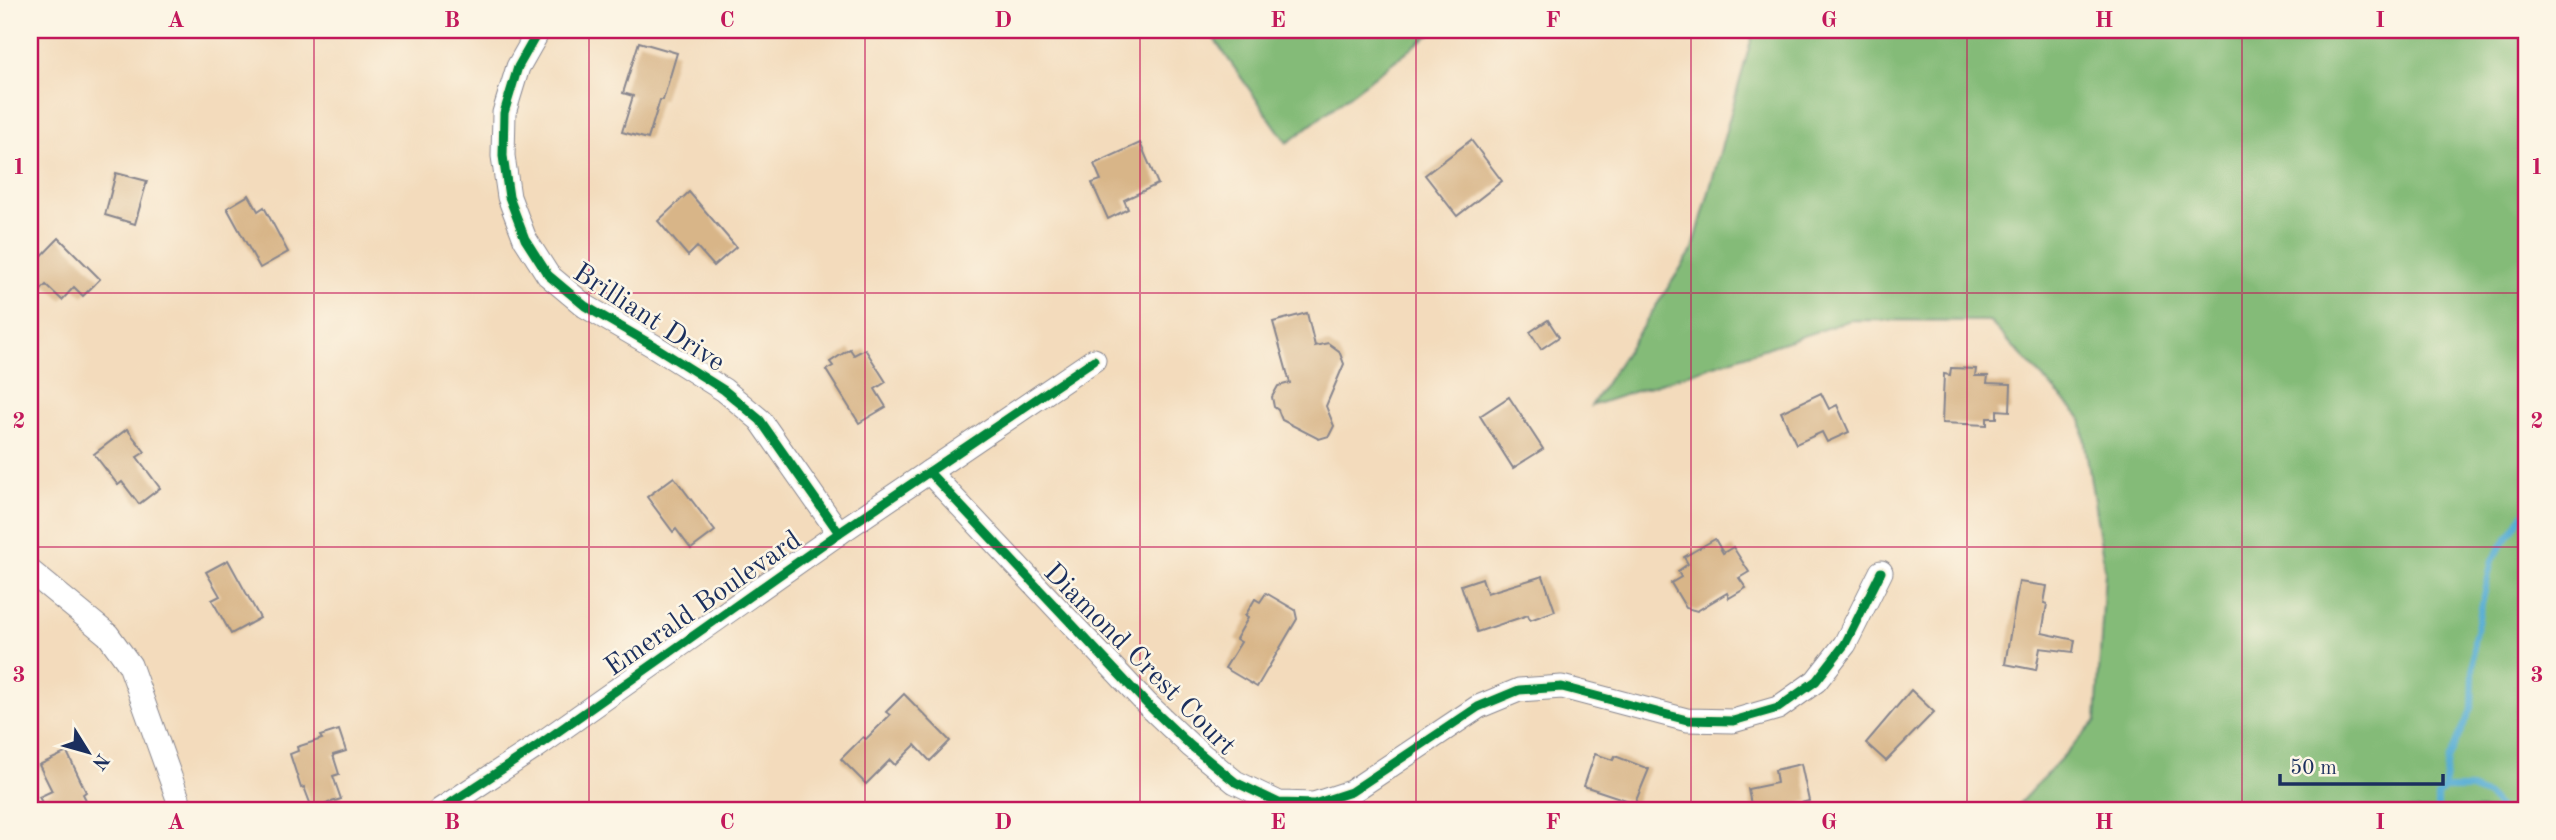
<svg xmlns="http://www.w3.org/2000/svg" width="2556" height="840" viewBox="0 0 2556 840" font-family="'Old Standard TT',serif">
	<rect width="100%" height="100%" fill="#fcf5e5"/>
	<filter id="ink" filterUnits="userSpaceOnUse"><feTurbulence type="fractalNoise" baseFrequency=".0143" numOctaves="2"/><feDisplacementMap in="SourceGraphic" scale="14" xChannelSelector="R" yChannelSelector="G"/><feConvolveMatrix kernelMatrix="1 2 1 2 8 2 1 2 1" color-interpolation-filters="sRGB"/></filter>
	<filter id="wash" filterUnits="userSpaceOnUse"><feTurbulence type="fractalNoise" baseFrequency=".00686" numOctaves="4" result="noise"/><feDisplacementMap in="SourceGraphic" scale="28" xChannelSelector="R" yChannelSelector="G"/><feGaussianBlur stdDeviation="1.57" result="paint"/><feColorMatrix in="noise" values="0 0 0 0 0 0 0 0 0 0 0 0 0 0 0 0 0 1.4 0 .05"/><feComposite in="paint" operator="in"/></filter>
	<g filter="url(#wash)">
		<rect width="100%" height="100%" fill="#f3dbbc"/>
		<!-- forest -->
		<g fill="#84bb78" stroke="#50756b" stroke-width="2">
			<path d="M1208,30H1435L1287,143Z"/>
			<path d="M1754,30H2526V810H2013L2096,721L2105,571L2081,418L1989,321L1851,320L1591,406L1693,249Z"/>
		</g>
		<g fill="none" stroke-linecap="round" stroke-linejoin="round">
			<!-- stream -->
			<g stroke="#58aed4" stroke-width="6">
				<path d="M2444,789H2471L2486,795L2502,810"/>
				<path d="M2438,810V797L2444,789L2448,760L2472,708L2474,640L2492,560L2526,510"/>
			</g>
		</g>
		<g id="blocks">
			<!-- building -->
			<g fill="#d8b588">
				<path d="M639,42L677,53L663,100H660L648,139L622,132L633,96L623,93Z"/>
				<path d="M1471,140L1502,181L1457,216L1425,175Z"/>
				<path d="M1140,143L1158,184L1124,200L1128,209L1108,219L1092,183L1101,180L1094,164Z"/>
				<path d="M116,173L147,181L135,224L105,215Z"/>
				<path d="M689,192L736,247L714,266L697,247L688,256L658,221Z"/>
				<path d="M249,195L258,211L264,207L288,252L260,268L227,208Z"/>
				<path d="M59,238L100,279L83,296L74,287L62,300L46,285L30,301V268Z"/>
				<path d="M1307,313L1315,346L1328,343L1339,351L1344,364L1326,406L1334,426L1329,436L1319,439L1282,420L1278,410L1274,407L1272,397L1278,386L1290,383L1273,322Z"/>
				<path d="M1548,320L1559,337L1541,349L1530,332Z"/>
				<path d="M850,349L854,355L865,349L886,382L875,389L886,407L859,423L826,370L833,366L830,362Z"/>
				<path d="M1951,368L1976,369L1975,376H1988L1987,383L2011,384L2010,411L1997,410V418H1987V425L1942,423L1944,374L1950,375Z"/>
				<path d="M1821,393L1829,409L1837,405L1849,432L1827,442L1822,432L1796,444L1781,412Z"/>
				<path d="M1509,397L1543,449L1513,468L1480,416Z"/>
				<path d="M127,429L145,452L137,457L160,488L139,504L122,482L118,485L94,454Z"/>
				<path d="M674,477L715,531L691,549L676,529L673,532L647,497Z"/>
				<path d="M1715,539L1723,553L1733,547L1749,572L1739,578L1746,588L1729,598L1727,593L1697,611L1686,608L1671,583L1681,577L1678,571L1688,564L1684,557Z"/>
				<path d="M228,560L260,618L231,634L212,600L220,596L206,572Z"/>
				<path d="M1543,576L1555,611L1530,620L1528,615L1477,632L1461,585L1482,578L1487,593Z"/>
				<path d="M2019,582L2047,586L2044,603L2047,604L2042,633L2075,640L2073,652L2040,648L2036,670L2005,664Z"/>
				<path d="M1266,593L1295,610L1297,619L1257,687L1225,668L1241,642L1236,639L1248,618L1245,616L1255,599L1260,602Z"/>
				<path d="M1911,690L1934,712L1886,761L1866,743Z"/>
				<path d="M904,694L950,741L930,761L915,745L895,765L890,760L866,784L841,759L863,737L866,739L890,715L886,712Z"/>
				<path d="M339,730L346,751L333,755L339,774L333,776L341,799L312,808L304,787L301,788L290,754L298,751L297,747L322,739L320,736Z"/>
				<path d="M67,752L86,792L83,794L91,810H46L39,797L52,791L39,765Z"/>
				<path d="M1595,754L1613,760L1615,756L1649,769L1635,803L1584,786Z"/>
				<path d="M1801,764L1809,801L1801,803L1803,810H1752L1748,789L1777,783L1775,770Z"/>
			</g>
		</g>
	</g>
	<g filter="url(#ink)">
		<use href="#blocks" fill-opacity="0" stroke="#87858d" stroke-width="2"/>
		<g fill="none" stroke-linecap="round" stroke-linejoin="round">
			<!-- minor casing -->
			<g stroke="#87858d" stroke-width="25">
				<g id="minor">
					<path d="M539,30L518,67L504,113L503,156L509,197L525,239L548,275L585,306L654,346L724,390L760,420L839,533"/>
					<path d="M929,472L1147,704L1190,745L1235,782L1279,803L1314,804L1351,792L1478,707L1519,690L1562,687L1687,720L1733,721L1778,708L1816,681L1845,644L1881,572"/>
					<path d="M30,571L108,635L130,665L182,810"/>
					<path d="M440,810L536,747L839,533L1094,360"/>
				</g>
			</g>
			<!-- minor -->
			<use href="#minor" stroke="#fff" stroke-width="23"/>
			<!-- cycleway casing -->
			<g stroke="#fcf5e5" stroke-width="13">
				<g id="cycleway">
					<path d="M539,30L518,67L504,113L503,156L509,197L525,239L548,275L585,306L654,346L724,390L760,420L839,533"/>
					<path d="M929,472L1147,704L1190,745L1235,782L1279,803L1314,804L1351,792L1478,707L1519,690L1562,687L1687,720L1733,721L1778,708L1816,681L1845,644L1881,572"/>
					<path d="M440,810L536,747L839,533L1094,360"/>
				</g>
			</g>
			<!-- cycleway -->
			<use href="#cycleway" stroke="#00873e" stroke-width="9"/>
		</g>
	</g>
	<!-- grid -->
	<path fill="none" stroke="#c2185b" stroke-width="2" stroke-opacity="0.55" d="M314,30V810M589,30V810M865,30V810M1140,30V810M1416,30V810M1691,30V810M1967,30V810M2242,30V810M30,293H2526M30,547H2526"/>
	<g text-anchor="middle" stroke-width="5" stroke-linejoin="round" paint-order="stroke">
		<!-- street labels -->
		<g font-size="28" fill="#1b2f5e" stroke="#fcf5e5">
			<text transform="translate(650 316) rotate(33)" y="10">Brilliant Drive</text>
			<text transform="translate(702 602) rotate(-35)" y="10">Emerald Boulevard</text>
			<text transform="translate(1141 658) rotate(45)" y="10">Diamond Crest Court</text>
		</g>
	</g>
	<!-- margin -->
	<rect width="2556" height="840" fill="none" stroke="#fcf5e5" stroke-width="77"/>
	<!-- north arrow -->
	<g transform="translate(88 752) rotate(127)" stroke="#fcf5e5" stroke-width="5" paint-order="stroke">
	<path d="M0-5L12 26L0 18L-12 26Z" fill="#1b2f5e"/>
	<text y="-10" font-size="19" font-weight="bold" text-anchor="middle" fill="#1b2f5e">N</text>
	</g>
	<!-- scale -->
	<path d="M2280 774v10h163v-10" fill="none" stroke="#1b2f5e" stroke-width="3.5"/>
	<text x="2290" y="774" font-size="21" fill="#1b2f5e" stroke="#fcf5e5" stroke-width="5" paint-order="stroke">50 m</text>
	<rect x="38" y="38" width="2480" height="764" fill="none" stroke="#c2185b" stroke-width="2.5"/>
	<g font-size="23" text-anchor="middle" font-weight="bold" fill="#c2185b">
		<text x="176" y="27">A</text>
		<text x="452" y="27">B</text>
		<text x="727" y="27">C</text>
		<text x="1003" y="27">D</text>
		<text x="1278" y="27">E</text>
		<text x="1553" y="27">F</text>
		<text x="1829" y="27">G</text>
		<text x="2104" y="27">H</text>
		<text x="2380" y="27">I</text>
		<text x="19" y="174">1</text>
		<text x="2537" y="174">1</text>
		<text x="19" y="428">2</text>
		<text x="2537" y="428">2</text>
		<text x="19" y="682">3</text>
		<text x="2537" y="682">3</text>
		<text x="176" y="829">A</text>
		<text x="452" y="829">B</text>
		<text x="727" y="829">C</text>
		<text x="1003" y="829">D</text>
		<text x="1278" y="829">E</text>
		<text x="1553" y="829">F</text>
		<text x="1829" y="829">G</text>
		<text x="2104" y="829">H</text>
		<text x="2380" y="829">I</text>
	</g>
</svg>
